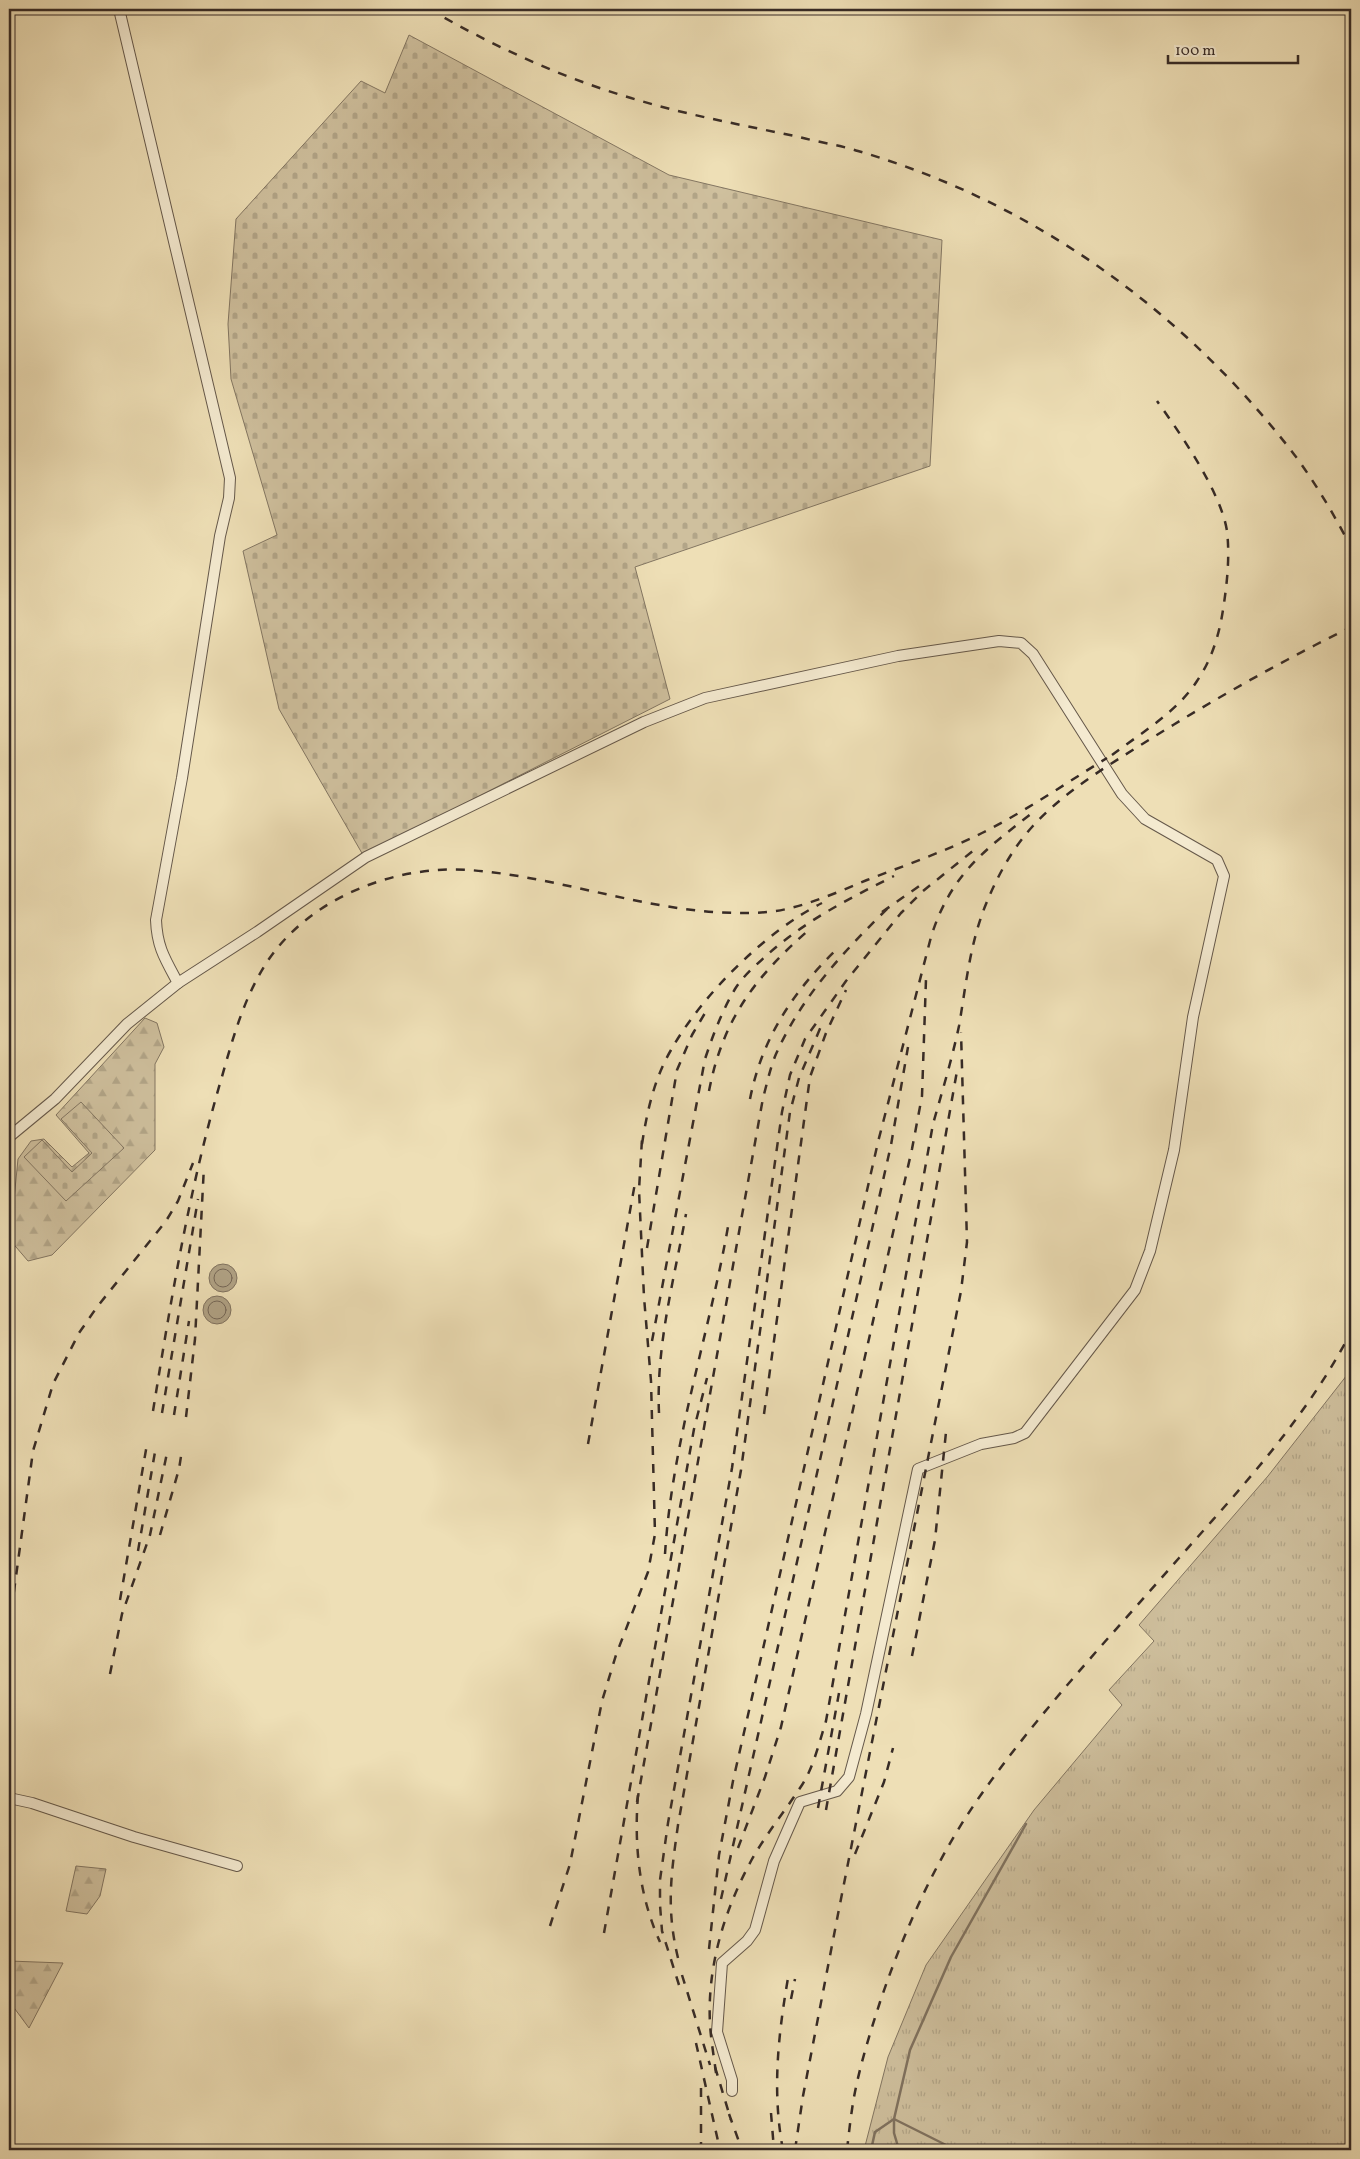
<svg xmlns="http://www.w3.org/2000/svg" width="1360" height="2159" viewBox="0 0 1360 2159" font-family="Vollkorn,serif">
	<defs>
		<pattern id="grass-tufts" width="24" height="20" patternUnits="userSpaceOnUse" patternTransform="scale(1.25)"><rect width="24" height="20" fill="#cfc09e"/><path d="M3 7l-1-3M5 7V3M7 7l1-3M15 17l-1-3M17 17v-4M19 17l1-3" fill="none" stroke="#b2a588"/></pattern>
		<pattern id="forest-firs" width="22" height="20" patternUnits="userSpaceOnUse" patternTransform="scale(1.25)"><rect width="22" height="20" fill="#cfc09e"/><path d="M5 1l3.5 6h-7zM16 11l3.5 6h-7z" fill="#b2a588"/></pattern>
		<pattern id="cemetery-stones" width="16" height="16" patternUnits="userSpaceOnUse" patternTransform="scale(1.25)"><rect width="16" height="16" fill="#cfc09e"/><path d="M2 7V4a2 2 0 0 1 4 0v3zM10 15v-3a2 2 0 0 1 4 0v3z" fill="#b2a588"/></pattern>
	</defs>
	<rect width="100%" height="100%" fill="#eedfb6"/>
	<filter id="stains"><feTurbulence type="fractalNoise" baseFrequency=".004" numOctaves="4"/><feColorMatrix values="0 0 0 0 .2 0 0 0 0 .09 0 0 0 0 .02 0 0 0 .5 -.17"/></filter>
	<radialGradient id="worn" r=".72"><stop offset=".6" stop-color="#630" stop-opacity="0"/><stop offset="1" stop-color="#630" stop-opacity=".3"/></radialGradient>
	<!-- grass -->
	<path fill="url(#grass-tufts)" stroke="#837662" d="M1351,1366V2150H864L888,2057L926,1965L1034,1810L1122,1705L1109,1690L1154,1641L1139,1625L1268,1476L1347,1375Z"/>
	<!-- forest -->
	<g fill="url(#forest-firs)" stroke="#837662">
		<path d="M145,1018L157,1023L164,1047L155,1064V1150L52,1255L28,1261L10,1240L18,1159L31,1141L44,1139L72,1167L89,1153L56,1115Z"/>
		<path d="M76,1866L106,1869L100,1896L87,1914L66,1911Z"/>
		<path d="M9,1961L63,1963L29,2028L9,2001Z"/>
	</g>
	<!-- cemetery -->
	<g fill="url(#cemetery-stones)" stroke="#837662">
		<path d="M409,35L669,175L942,240L930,466L635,567L670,699L363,855L279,709L243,551L277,535L231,379L228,324L236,219L361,81L385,93Z"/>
		<path d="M81,1102L124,1148L66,1201L24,1157L42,1140L72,1172L92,1153L61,1119Z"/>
	</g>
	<!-- water -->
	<g fill="#b0a285" stroke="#80725f">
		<circle cx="223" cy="1278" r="14"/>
		<circle cx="217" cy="1310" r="14"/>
	</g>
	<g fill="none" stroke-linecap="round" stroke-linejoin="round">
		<!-- shore -->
		<g stroke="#746656" stroke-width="1">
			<circle cx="223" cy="1278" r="9"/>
			<circle cx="217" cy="1310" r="9"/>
		</g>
		<!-- stream -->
		<g stroke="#80725f" stroke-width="2.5">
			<path d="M871,2150L875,2132L894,2119L946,2145L951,2150"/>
			<path d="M899,2150L894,2133V2119L910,2050L951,1957L1026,1824"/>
		</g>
		<!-- street casing -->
		<g stroke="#65584a" stroke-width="12">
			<g id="street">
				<path d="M119,9L230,478L229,498L220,536L182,778L156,920C157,947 165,959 178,983"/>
				<path d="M9,1137L55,1099L127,1024L178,983L257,932L366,857L644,722L705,698L898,656L999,641L1021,643L1033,654L1122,794L1145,819L1217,860L1224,876L1193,1017L1174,1150L1150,1251L1135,1290L1025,1433L1014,1438L981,1444L918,1469L866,1714L849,1777L837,1791L800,1802L774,1861L755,1930L747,1941L722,1963L717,2032L732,2080V2091"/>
				<path d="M9,1798L32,1803L134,1837L237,1866"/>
			</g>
		</g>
		<!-- street -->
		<use href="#street" stroke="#f4ead0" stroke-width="10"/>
		<!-- rail -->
		<g stroke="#372b26" stroke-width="2.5" stroke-dasharray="9 9" stroke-linecap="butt">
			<path d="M429,9C493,46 560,77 631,98C686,115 743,125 799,137C818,142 839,145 858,151C1029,201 1176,305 1286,444C1311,475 1332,511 1351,547"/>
			<path d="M1112,755C1141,733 1177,712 1197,681C1212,659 1219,635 1223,610C1227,584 1230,557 1227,531C1221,492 1180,433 1157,401"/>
			<path d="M882,912L925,882"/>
			<path d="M709,1091C723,1018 756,976 811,928"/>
			<path d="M750,1099C762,1038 793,992 836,950"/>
			<path d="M642,1144C647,1112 654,1079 671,1050C702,995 766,931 822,903"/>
			<path d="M647,1248L677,1070L692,1035L708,1008"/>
			<path d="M652,1341L705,1059C713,1035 722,1011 735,989C743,976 756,965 767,955C805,921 848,899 894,876"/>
			<path d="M153,1411C171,1300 189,1189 221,1080C233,1038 244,996 269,959C312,897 395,865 469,870C552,876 631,906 714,912C735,913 755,914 776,911C807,906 838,892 867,880C906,865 946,851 982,833C1026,811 1066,783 1107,758"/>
			<path d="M162,1413L198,1199"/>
			<path d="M659,1413C656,1345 674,1280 686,1214"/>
			<path d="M764,1414L810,1077L826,1033L846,990"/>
			<path d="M174,1415L189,1321"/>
			<path d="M186,1417L195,1339L204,1166"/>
			<path d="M588,1444L635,1183"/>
			<path d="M160,1535L179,1469L182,1450"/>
			<path d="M138,1551L156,1446"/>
			<path d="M665,1554C672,1441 710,1332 729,1221"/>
			<path d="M120,1600L147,1444"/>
			<path d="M9,1628L33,1451L53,1384L79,1333L97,1307L166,1221L178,1201L193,1163"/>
			<path d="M912,1656L935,1540L946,1432"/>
			<path d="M110,1674L122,1614L150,1535L168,1448"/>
			<path d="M638,1795C634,1845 639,1896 660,1942"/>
			<path d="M637,1802L763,1098C767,1084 770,1068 776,1054C802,996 843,952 888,908"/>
			<path d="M818,1808L839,1693"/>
			<path d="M826,1810L957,1071"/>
			<path d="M738,1848L765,1777L781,1727L912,1149L922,1096L926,979"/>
			<path d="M855,1854L884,1782L893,1748"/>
			<path d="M721,1899L891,1145L908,1047"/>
			<path d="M550,1926L570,1864L602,1701L616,1655L648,1572L655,1534L651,1381L644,1297L639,1190L642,1139"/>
			<path d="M604,1933L694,1429L707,1378"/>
			<path d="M709,1949L719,1855L733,1781L878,1142L931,937C951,873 986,849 1036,810"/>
			<path d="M678,1958C666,1908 671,1875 678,1825L741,1470L790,1112L799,1078L822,1024"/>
			<path d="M682,1975L710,2065"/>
			<path d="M679,1985L662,1931L660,1905V1880L668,1823L732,1468L782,1112L790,1075L805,1039L846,981L901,913L923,891L974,850"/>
			<path d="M791,1999L795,1979"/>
			<path d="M696,2043L720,2150"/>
			<path d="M715,2067L731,2120"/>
			<path d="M716,2073C714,2057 711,2041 710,2024C707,1967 724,1911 751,1861C766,1834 785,1811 802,1785C814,1766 819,1743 826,1721L933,1124C942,1092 952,1059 959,1026C966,985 970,943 986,904C997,877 1012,849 1032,827C1064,792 1104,768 1144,743C1211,701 1280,662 1351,627"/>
			<path d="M701,2088V2150"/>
			<path d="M771,2113L774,2150"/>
			<path d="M729,2114L742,2150"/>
			<path d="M783,2150C772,2092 778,2036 788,1978"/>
			<path d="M795,2150L803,2096L839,1909L961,1291L967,1242L961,1032"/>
			<path d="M847,2150C849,2132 851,2114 854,2097C860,2065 870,2033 880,2002C904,1931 935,1861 978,1799C1038,1713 1110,1637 1179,1558C1242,1487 1307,1417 1351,1332"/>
		</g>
	</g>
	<!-- margin -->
	<rect width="1360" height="2159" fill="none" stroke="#eedfb6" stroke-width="30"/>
	<rect x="10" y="10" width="1340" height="2139" fill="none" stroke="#372b26" stroke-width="2.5"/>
	<rect x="15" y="15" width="1330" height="2129" fill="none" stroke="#372b26"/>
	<!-- scale -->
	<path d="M1168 55v8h130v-8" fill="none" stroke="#372b26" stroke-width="2.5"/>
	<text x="1175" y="55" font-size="15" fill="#372b26" stroke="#f4ead0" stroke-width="4" paint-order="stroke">100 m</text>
	<rect width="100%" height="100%" filter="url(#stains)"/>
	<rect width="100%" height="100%" fill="url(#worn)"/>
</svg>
